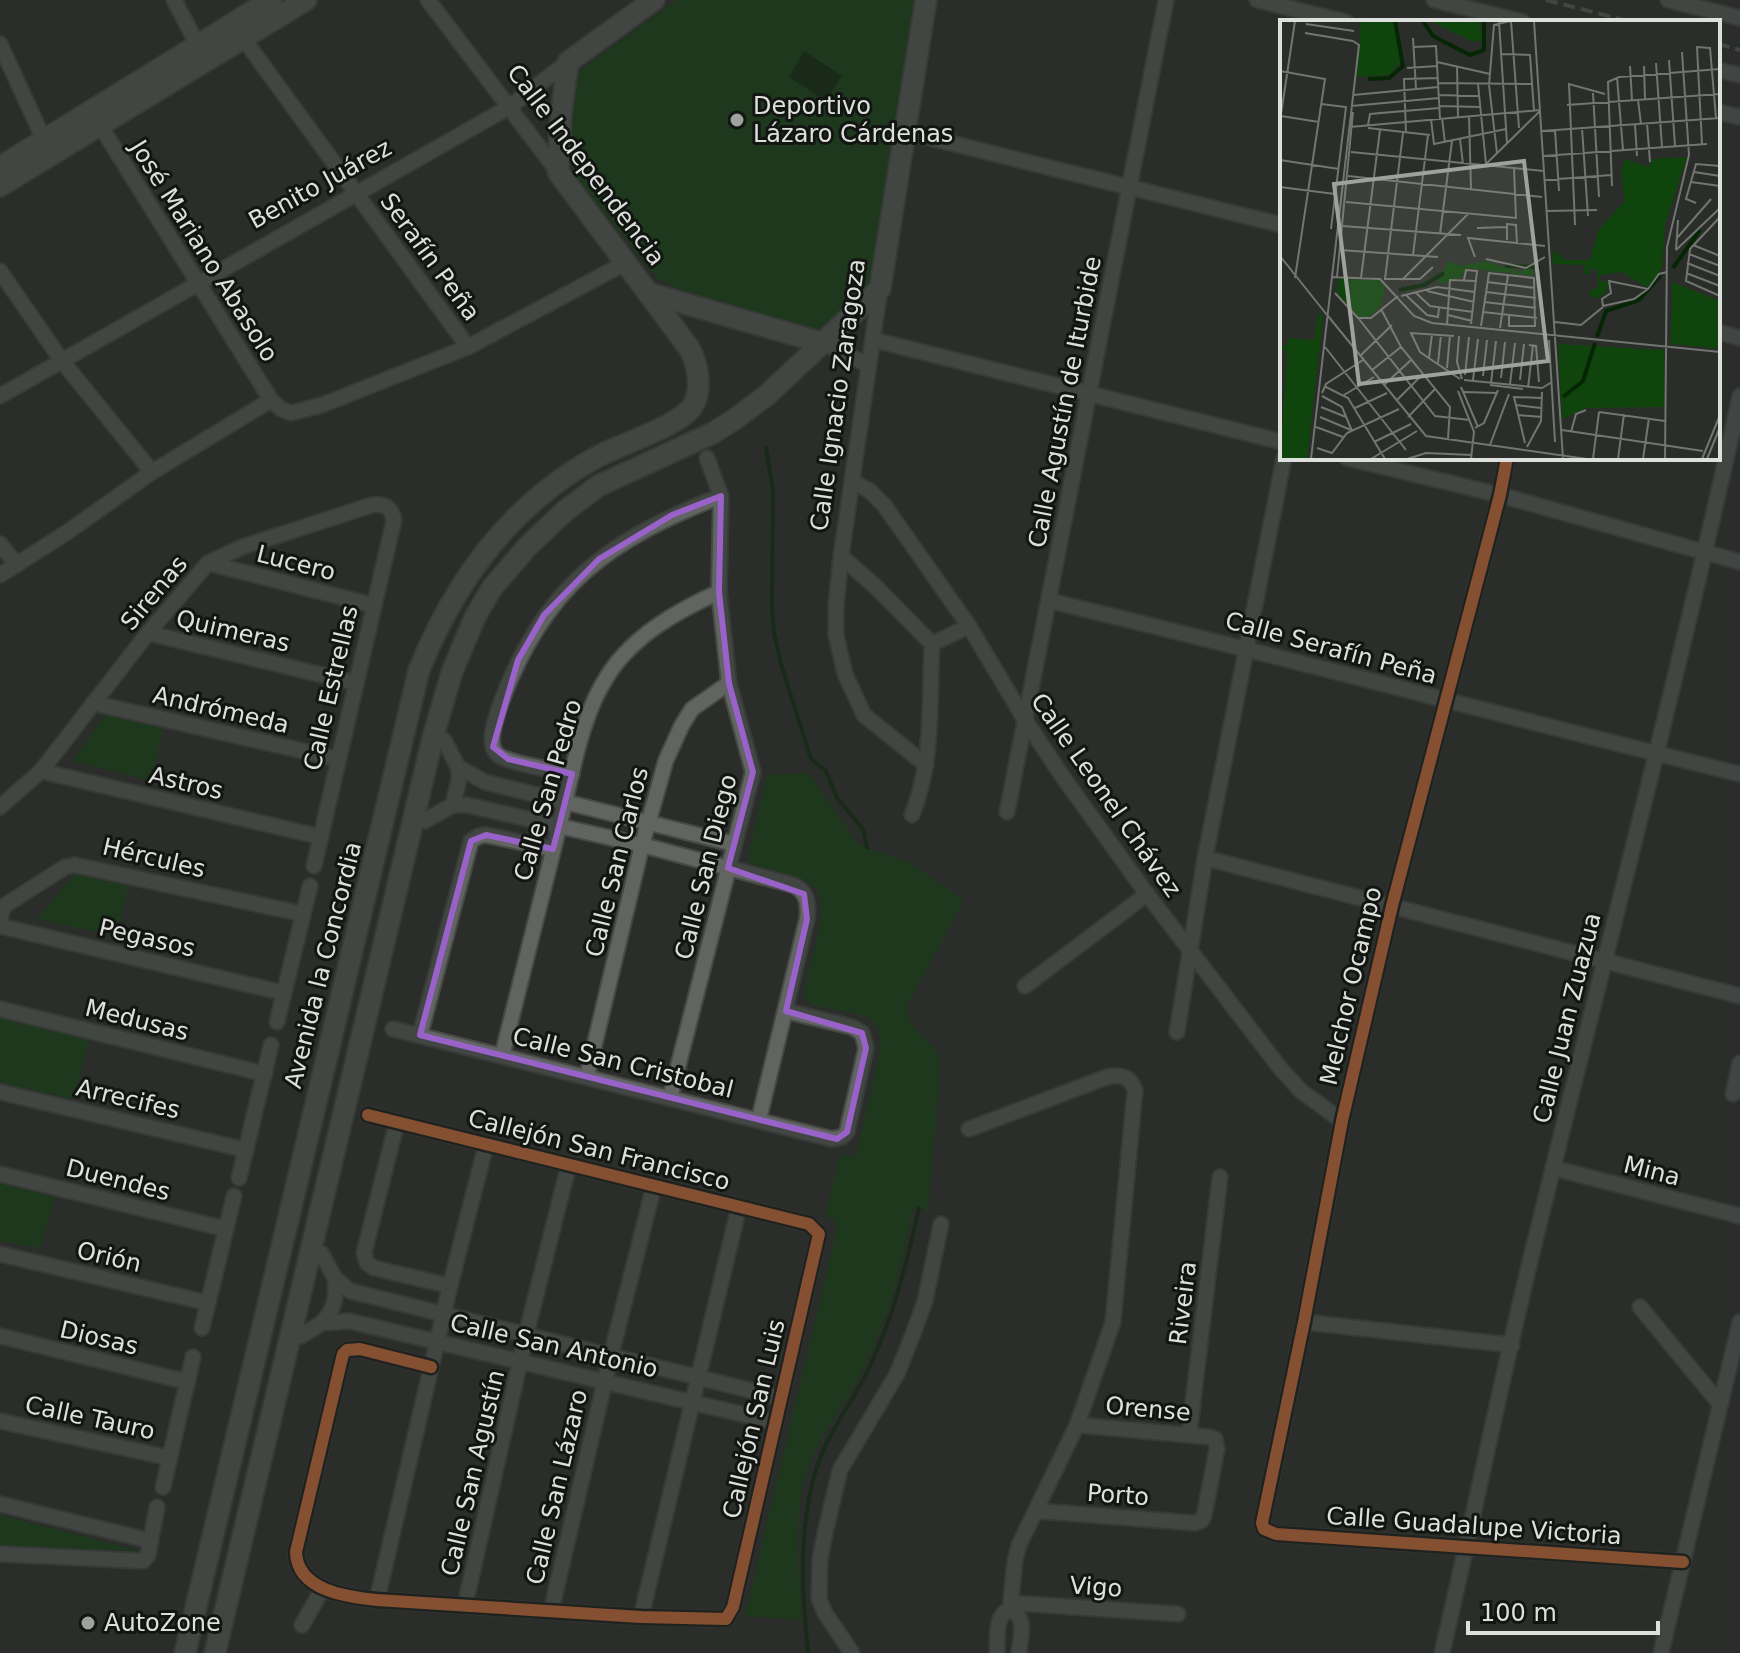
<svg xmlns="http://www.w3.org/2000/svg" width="1740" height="1653" viewBox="0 0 1740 1653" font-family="'DejaVu Sans',sans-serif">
	<rect width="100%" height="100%" fill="#2a2d29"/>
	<!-- green -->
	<g fill="#0f450c">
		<path d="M677,0H919L875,281L823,330L813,331L674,287L658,279L574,176L571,167L575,74Z"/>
		<path d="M106,713L163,726L152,781L73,761Z"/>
		<path d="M809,773L859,845L910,863L964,900L908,1004C907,1036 933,1035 941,1062L928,1210L913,1207C902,1264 888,1318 862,1370C843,1408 812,1444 803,1485C794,1529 800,1576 801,1620L745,1616L836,1233L835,1219L825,1216L840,1154L856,1156L881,1047L879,1031L873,1021L862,1015L812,1005L806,1000L805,988C809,967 830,905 816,889C806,877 788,876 775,873C764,871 753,868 748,858L767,775Z"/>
		<path d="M75,873L128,886L117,936L37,919Z"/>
		<path d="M0,1018L90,1038L73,1099L0,1083Z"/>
		<path d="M0,1183L55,1197L41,1248L0,1241Z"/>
		<path d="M0,1515L140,1551L0,1546Z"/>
	</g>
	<!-- water -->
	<path fill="#052604" d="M804,51L842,76L826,101L789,77Z"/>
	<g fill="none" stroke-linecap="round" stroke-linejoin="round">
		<!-- stream -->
		<g stroke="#052604" stroke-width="4">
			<path d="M766,448L773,490L772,607L774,633L781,664L811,759L826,771L837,798L863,829L867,848"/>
			<path d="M808,1653C802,1592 798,1529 816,1470C827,1433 854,1401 870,1366C894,1315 907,1262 919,1208"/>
		</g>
		<!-- street casing -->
		<g stroke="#474947" stroke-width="18">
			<g id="street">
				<path d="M174,0L202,53"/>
				<path d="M428,0L558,172"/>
				<path d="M1257,0L1346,22"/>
				<path d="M1434,0L1523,22"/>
				<path d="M1668,0L1740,18"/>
				<path d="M243,38L468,347"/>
				<path d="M0,44L44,140"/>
				<path d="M1718,70L1740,75"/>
				<path d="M1718,112L1740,117"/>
				<path d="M100,125L271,400L281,409L291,413L322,405L468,347L627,262"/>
				<path d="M906,132L1282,225"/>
				<path d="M0,271L62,361L152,472"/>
				<path d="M880,289L841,556L836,605V635L845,674L864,715L926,765"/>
				<path d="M1718,332L1740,338"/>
				<path d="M874,340L1282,442"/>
				<path d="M823,343L868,365"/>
				<path d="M0,396L509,107L568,62"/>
				<path d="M1347,458L1500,495L1740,562"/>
				<path d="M1507,458L1500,495L1392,906L1342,1121L1304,1322L1262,1523L1264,1529L1276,1534L1683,1562"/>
				<path d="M852,481L870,491L884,505L969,626L1025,720L1065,780L1147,894L1280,1068L1301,1091L1342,1121"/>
				<path d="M0,544L17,565"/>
				<path d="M841,556L877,588L932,644L969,626"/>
				<path d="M208,563L372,605"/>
				<path d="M0,575L69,531L152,472L271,400"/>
				<path d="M1050,601C1281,656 1510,718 1740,774"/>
				<path d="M148,633L355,683"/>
				<path d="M93,703L338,759"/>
				<path d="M433,737L444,740L458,767L485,782L734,844"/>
				<path d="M41,771L321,837"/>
				<path d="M572,774C556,770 506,764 496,753C486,741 498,712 502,700C545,585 610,539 721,496"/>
				<path d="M453,805L459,779L458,767"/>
				<path d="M0,807L41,771L148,633L208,563L242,547L372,505C386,504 391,507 394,520L314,866"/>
				<path d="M1007,812L1166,0"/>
				<path d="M912,815C934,760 929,702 932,644"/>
				<path d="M414,818L424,821L453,805H467L642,845L793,885C807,891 809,905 807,919L759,1119"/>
				<path d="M1205,858L1740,996"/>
				<path d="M0,919L4,906L65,867L75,865L303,914"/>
				<path d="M0,926L284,993"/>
				<path d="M1025,986L1147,894"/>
				<path d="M0,1009L265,1074"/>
				<path d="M277,1022L310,886"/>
				<path d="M393,1029L832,1139L842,1137L847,1132L866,1048L862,1033L852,1027L786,1011"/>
				<path d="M1177,1032L1205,858L1284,458"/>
				<path d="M420,1035L471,841L479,836L486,835L553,849"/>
				<path d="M502,1056C522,977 541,898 561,819C573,771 581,716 608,675C634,635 677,611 719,592"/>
				<path d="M587,1076L642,845L666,760L682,725L692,709L729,683"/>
				<path d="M0,1092L246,1150"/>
				<path d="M1733,1094L1740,1063"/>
				<path d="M670,1098L753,772L729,683L719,592L721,496L707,458"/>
				<path d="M368,1115L809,1224L819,1234L733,1607L726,1619L641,1617L377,1600C348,1597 297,1591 296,1552L343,1354L347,1350L360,1349L431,1367"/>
				<path d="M397,1122L364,1253L367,1263L374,1268L450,1286"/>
				<path d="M969,1129L1107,1077C1121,1074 1130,1076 1135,1090L1113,1322L1077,1425L1019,1545L1015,1560L1010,1609C994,1616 998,1637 997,1653"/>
				<path d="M1553,1168L1740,1216"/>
				<path d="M0,1174L226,1229"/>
				<path d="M239,1178L271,1045"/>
				<path d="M309,1251L321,1253L335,1278L350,1291L781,1398"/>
				<path d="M0,1254L208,1303"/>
				<path d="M1640,1307L1720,1404"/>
				<path d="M1304,1322L1512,1345"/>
				<path d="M322,1323C335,1308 337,1298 335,1278"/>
				<path d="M202,1328L234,1196"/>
				<path d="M291,1335L301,1336L322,1323L349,1321L775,1422"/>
				<path d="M0,1336L188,1382"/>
				<path d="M0,1421L170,1458"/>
				<path d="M1189,1435L1220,1177"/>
				<path d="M163,1487L193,1357"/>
				<path d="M0,1504L151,1541"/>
				<path d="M1038,1511L1195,1523L1201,1521L1204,1516L1217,1449L1215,1439L1210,1437L1077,1425"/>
				<path d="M0,1554L143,1561L148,1555L157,1507"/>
				<path d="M377,1600L450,1286L486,1145"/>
				<path d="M1011,1603L1178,1614"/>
				<path d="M465,1605L526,1335L569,1164"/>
				<path d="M1010,1609C1028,1617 1020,1637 1019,1653"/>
				<path d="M551,1611L611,1355L654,1186"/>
				<path d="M641,1617L739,1207"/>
				<path d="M302,1625L323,1588"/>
				<path d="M852,1653L825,1613L819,1599L820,1559L825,1533L840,1470L897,1374L913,1334L925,1301L941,1224"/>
				<path d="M1442,1653C1475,1512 1503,1369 1538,1229C1606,951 1679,675 1740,396"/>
				<path d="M1661,1653L1740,1322"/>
			</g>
		</g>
		<!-- secondary casing -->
		<g stroke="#474947" stroke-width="24">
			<g id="secondary">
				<path d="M0,167L271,0"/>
				<path d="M0,186L306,0"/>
				<path d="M651,294L823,343"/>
				<path d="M185,1653L419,670C455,581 510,505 595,458C618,445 679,426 692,407C703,390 698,364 689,348L558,172L561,115L568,62L654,0"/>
				<path d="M215,1653L433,737L452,672L475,617L492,588L528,546L565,511L598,486L713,433L735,419L767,395L880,289L926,0"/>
			</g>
		</g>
		<!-- street -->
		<use href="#street" stroke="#616461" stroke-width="14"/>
		<!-- secondary -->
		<use href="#secondary" stroke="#616461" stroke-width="20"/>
		<!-- rail -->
		<g stroke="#606360" stroke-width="4" stroke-dasharray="12 6" stroke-linecap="butt">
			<path d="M1546,0L1632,22"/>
			<path d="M1718,44L1740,50"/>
		</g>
		<!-- cycleway casing -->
		<g stroke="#131513" stroke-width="17">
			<g id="cycleway">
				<path d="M1507,458L1500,495L1392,906L1342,1121L1304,1322L1262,1523L1264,1529L1276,1534L1683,1562"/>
				<path d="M368,1115L809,1224L819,1234L733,1607L726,1619L641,1617L377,1600C348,1597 297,1591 296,1552L343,1354L347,1350L360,1349L431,1367"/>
			</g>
		</g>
		<!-- cycleway -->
		<use href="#cycleway" stroke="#f17a3a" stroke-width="12"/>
	</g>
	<!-- marked area -->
	<path d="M0 0H1740V1653H0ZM721,496L719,592L729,683L753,772L728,868L804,894L807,919L786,1011L862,1033L866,1048L847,1132L837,1139L420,1035L471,841L486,835L553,849L559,826L572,774L508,759L493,747L518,660L544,615L599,559L672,515Z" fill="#2a2d29" fill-opacity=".55" fill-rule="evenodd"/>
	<path fill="none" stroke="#9862c8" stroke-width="6" stroke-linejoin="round" d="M721,496L719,592L729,683L753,772L728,868L804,894L807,919L786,1011L862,1033L866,1048L847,1132L837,1139L420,1035L471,841L486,835L553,849L559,826L572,774L508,759L493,747L518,660L544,615L599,559L672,515Z"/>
	<!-- markers -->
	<g fill="#9ea19d" stroke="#131513" stroke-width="3">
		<circle cx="737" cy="120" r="8"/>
		<circle cx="88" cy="1623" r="8"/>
	</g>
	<g text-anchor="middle" stroke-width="6" stroke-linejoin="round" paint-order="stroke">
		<!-- poi labels -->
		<g font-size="24" fill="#dde0dc" stroke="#131513" text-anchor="start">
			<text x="753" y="114">Deportivo<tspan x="753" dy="28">Lázaro Cárdenas</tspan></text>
			<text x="104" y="1631">AutoZone</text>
		</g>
		<!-- street labels -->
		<g font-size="24" fill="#dde0dc" stroke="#131513">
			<text transform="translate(586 165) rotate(53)" y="8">Calle Independencia</text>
			<text transform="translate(320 184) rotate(-29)" y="8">Benito Juárez</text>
			<text transform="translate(204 251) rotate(58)" y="8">José Mariano Abasolo</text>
			<text transform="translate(430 257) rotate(54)" y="8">Serafín Peña</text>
			<text transform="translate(838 395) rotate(-82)" y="8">Calle Ignacio Zaragoza</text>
			<text transform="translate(1065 402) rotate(-79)" y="8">Calle Agustín de Iturbide</text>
			<text transform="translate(296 563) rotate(14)" y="8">Lucero</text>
			<text transform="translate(154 593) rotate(-50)" y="8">Sirenas</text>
			<text transform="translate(233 631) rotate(13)" y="8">Quimeras</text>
			<text transform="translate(1331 648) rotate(15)" y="8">Calle Serafín Peña</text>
			<text transform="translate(331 688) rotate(-77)" y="8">Calle Estrellas</text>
			<text transform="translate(221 710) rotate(13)" y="8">Andrómeda</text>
			<text transform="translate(186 783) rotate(13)" y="8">Astros</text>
			<text transform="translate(548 790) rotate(-74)" y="8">Calle San Pedro</text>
			<text transform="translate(1106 795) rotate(55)" y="8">Calle Leonel Chávez</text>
			<text transform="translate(154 858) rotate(13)" y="8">Hércules</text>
			<text transform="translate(617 862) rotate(-76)" y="8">Calle San Carlos</text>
			<text transform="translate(706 867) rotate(-76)" y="8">Calle San Diego</text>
			<text transform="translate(147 938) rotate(13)" y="8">Pegasos</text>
			<text transform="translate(323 965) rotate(-76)" y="8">Avenida la Concordia</text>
			<text transform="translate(1351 986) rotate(-77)" y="8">Melchor Ocampo</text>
			<text transform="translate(1567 1018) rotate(-76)" y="8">Calle Juan Zuazua</text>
			<text transform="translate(137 1020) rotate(14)" y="8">Medusas</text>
			<text transform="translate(623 1063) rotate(14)" y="8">Calle San Cristobal</text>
			<text transform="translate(128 1099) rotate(13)" y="8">Arrecifes</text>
			<text transform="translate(599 1150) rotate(14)" y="8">Callejón San Francisco</text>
			<text transform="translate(1652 1171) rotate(14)" y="8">Mina</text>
			<text transform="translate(118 1180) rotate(14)" y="8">Duendes</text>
			<text transform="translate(109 1257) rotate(13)" y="8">Orión</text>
			<text transform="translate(1183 1303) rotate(-83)" y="8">Riveira</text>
			<text transform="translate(99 1338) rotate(13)" y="8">Diosas</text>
			<text transform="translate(554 1346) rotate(13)" y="8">Calle San Antonio</text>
			<text transform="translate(1148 1409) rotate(5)" y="8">Orense</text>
			<text transform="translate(90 1418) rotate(12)" y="8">Calle Tauro</text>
			<text transform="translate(754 1419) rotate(-77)" y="8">Callejón San Luis</text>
			<text transform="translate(473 1473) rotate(-77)" y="8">Calle San Agustín</text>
			<text transform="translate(557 1487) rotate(-77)" y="8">Calle San Lázaro</text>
			<text transform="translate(1118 1495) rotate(4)" y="8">Porto</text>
			<text transform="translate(1474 1526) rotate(4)" y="8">Calle Guadalupe Victoria</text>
			<text transform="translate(1096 1587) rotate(4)" y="8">Vigo</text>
		</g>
	</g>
	<!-- overview -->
	<g transform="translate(1280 20)">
		<rect width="440" height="440" fill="#2a2d29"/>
		<path d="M81,1H112L119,14L121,41L109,55L77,57ZM150,1H198L203,20L193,22ZM407,137L385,204L382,248L368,268L342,252L320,255L319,261L328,262L326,273L316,279L307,272L318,267L317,250L309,248L310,255L304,253L305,245L273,244V230L285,240H310L319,209L345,181L341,152L345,139L370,147L371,139ZM168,241L181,246L204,241L237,251L253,249L254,256L186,248L182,257L157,265ZM58,259L99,260L105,266L101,285L91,296L79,297L56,272ZM392,262L440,281V329L391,324ZM39,291L43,296L27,439H0L7,333L0,325H8V318L34,320ZM278,324L384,330V387L307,388L282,399Z" fill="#0f450c"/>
		<path fill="none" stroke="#052604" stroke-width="4" d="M143,1L153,16L190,35L204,30V1M88,59L109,58L123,46L115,1M225,246L260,247M393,248L420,210M119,270L144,265L164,253M317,317L326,291L359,280L381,255M283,377L303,361L315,323"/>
		<path fill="none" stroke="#727571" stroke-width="2" d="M231,1L239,108M254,1L283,439M219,2L227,123M26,4L74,11M25,13L73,21M133,18L136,69M134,27L156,26L160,99M221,34L251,35M250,35L254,91M389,40L395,126M157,42L210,54M376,43L382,127M177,46L178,97M350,46L352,80M364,46L365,79M127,48L157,46M0,51L45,59L15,258M337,57L343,130M123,59L158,58M124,59L126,113M158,63L252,64M198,64L206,144M313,73L319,177M73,75L158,67M158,75L199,76M358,80L361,104M41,84L66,87L51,209M287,85L440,74M71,86L159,78M159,86L200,87M1,96L39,102M189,96L191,169M162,98L165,123M151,99L154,124L226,109M0,101L15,1M367,103L370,142M355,104L357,136M88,105L90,94L159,88M70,107L260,90M88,108L150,115M302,108L308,196M275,110L279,171M262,111L440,98M180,119L183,144M422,124L417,27L430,28L436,98M71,132L264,151M217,133L209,65L214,5L230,1M263,136L427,124M0,140L59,149M205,145L260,91M414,152L440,156M68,156L262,177M265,160L331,155M411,162L440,166M332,166L328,62L339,57L440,49M0,167L55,174M66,182L236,198L234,149M416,183L406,179L416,144L440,146M267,191L317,190M440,197L410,229L406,261L440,276M295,205L289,64L325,74M63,206L181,215M197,208L227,207M160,214L172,121M397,218L431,179M227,220V204L236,205L237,224M413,225L440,236M60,230L158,237M396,230L440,188M396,230L398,200M409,234L440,246M133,235L148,115M0,236L47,295M195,237L188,218L265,226M206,239L246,248L265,237M407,243L440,256M406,253L440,266M52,257L79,25L73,21M57,257L73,92M81,258L100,110M104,259H140L153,247M105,259L123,113M122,260L188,194M184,260L186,250L197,251L191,304M207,262L255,268M368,269L354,279L323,286L322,279L331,273L329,261L368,269L379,254L387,252M147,271L194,282M206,272L256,278M55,273L78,298H91L118,276M136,273L150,286L193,292M126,275L147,295L158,297L159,288M121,276L157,267L195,272M204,282L256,288M101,289L121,327L170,387L168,419M203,292L257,298M168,295L192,301M48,296L146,416L307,439M79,299L155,396L190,400M275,302L301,305L323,287M167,305L170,260L196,261M201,306L209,253L254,258L255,306H229V295M220,308L228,255M174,316L131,313L140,332L180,359M179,316L177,342L182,359M269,320L275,422M249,325L256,326L259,362M45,327L126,430M81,335L112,305M149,338L152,314M158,343L161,315M167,348L170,315M92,350L121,327M185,355L189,317M203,356L207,320M221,358L225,322M184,360L262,368L272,362M193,360L198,319M240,360L244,324M211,363L216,321M230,364L235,323M104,365L131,340M210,365L243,369M44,366L68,378L105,439M181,367L198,407M248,368L253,325M178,371L194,412L191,439M184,372L217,373M42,373L46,364L83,340M64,375L94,357M42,376L62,387L72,411M116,381L143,354M236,385L261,388M41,387L66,397M75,388L107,373M319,392L385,401M238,395L262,397M40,397L71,410M128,397L155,369M36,407L63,417M195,408L204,403L218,370M282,410L423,431M291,412L296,394L306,390M94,422L131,404M245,423L234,377L261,378M210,425L229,374M247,427L261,401L262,372M37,428L52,433L67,413L119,389M31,439L52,257L100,259L134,296L152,303L440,332M91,439L137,411M127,439L146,433L192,435M313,439L319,392M338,439L344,394M363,439L369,398M385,439L387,227L409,135L402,32M422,439L440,395M427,439L440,407"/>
		<path fill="#9ea19d" fill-opacity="0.15" stroke="#9ea19d" stroke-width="4" d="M244,141L268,341L79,364L54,164Z"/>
		<rect width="440" height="440" fill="none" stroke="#dde0dc" stroke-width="4"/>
	</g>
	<!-- scale -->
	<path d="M1468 1621v12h190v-12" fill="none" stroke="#dde0dc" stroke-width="4"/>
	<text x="1480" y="1621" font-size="24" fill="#dde0dc" stroke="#131513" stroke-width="6" paint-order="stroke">100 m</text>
</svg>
